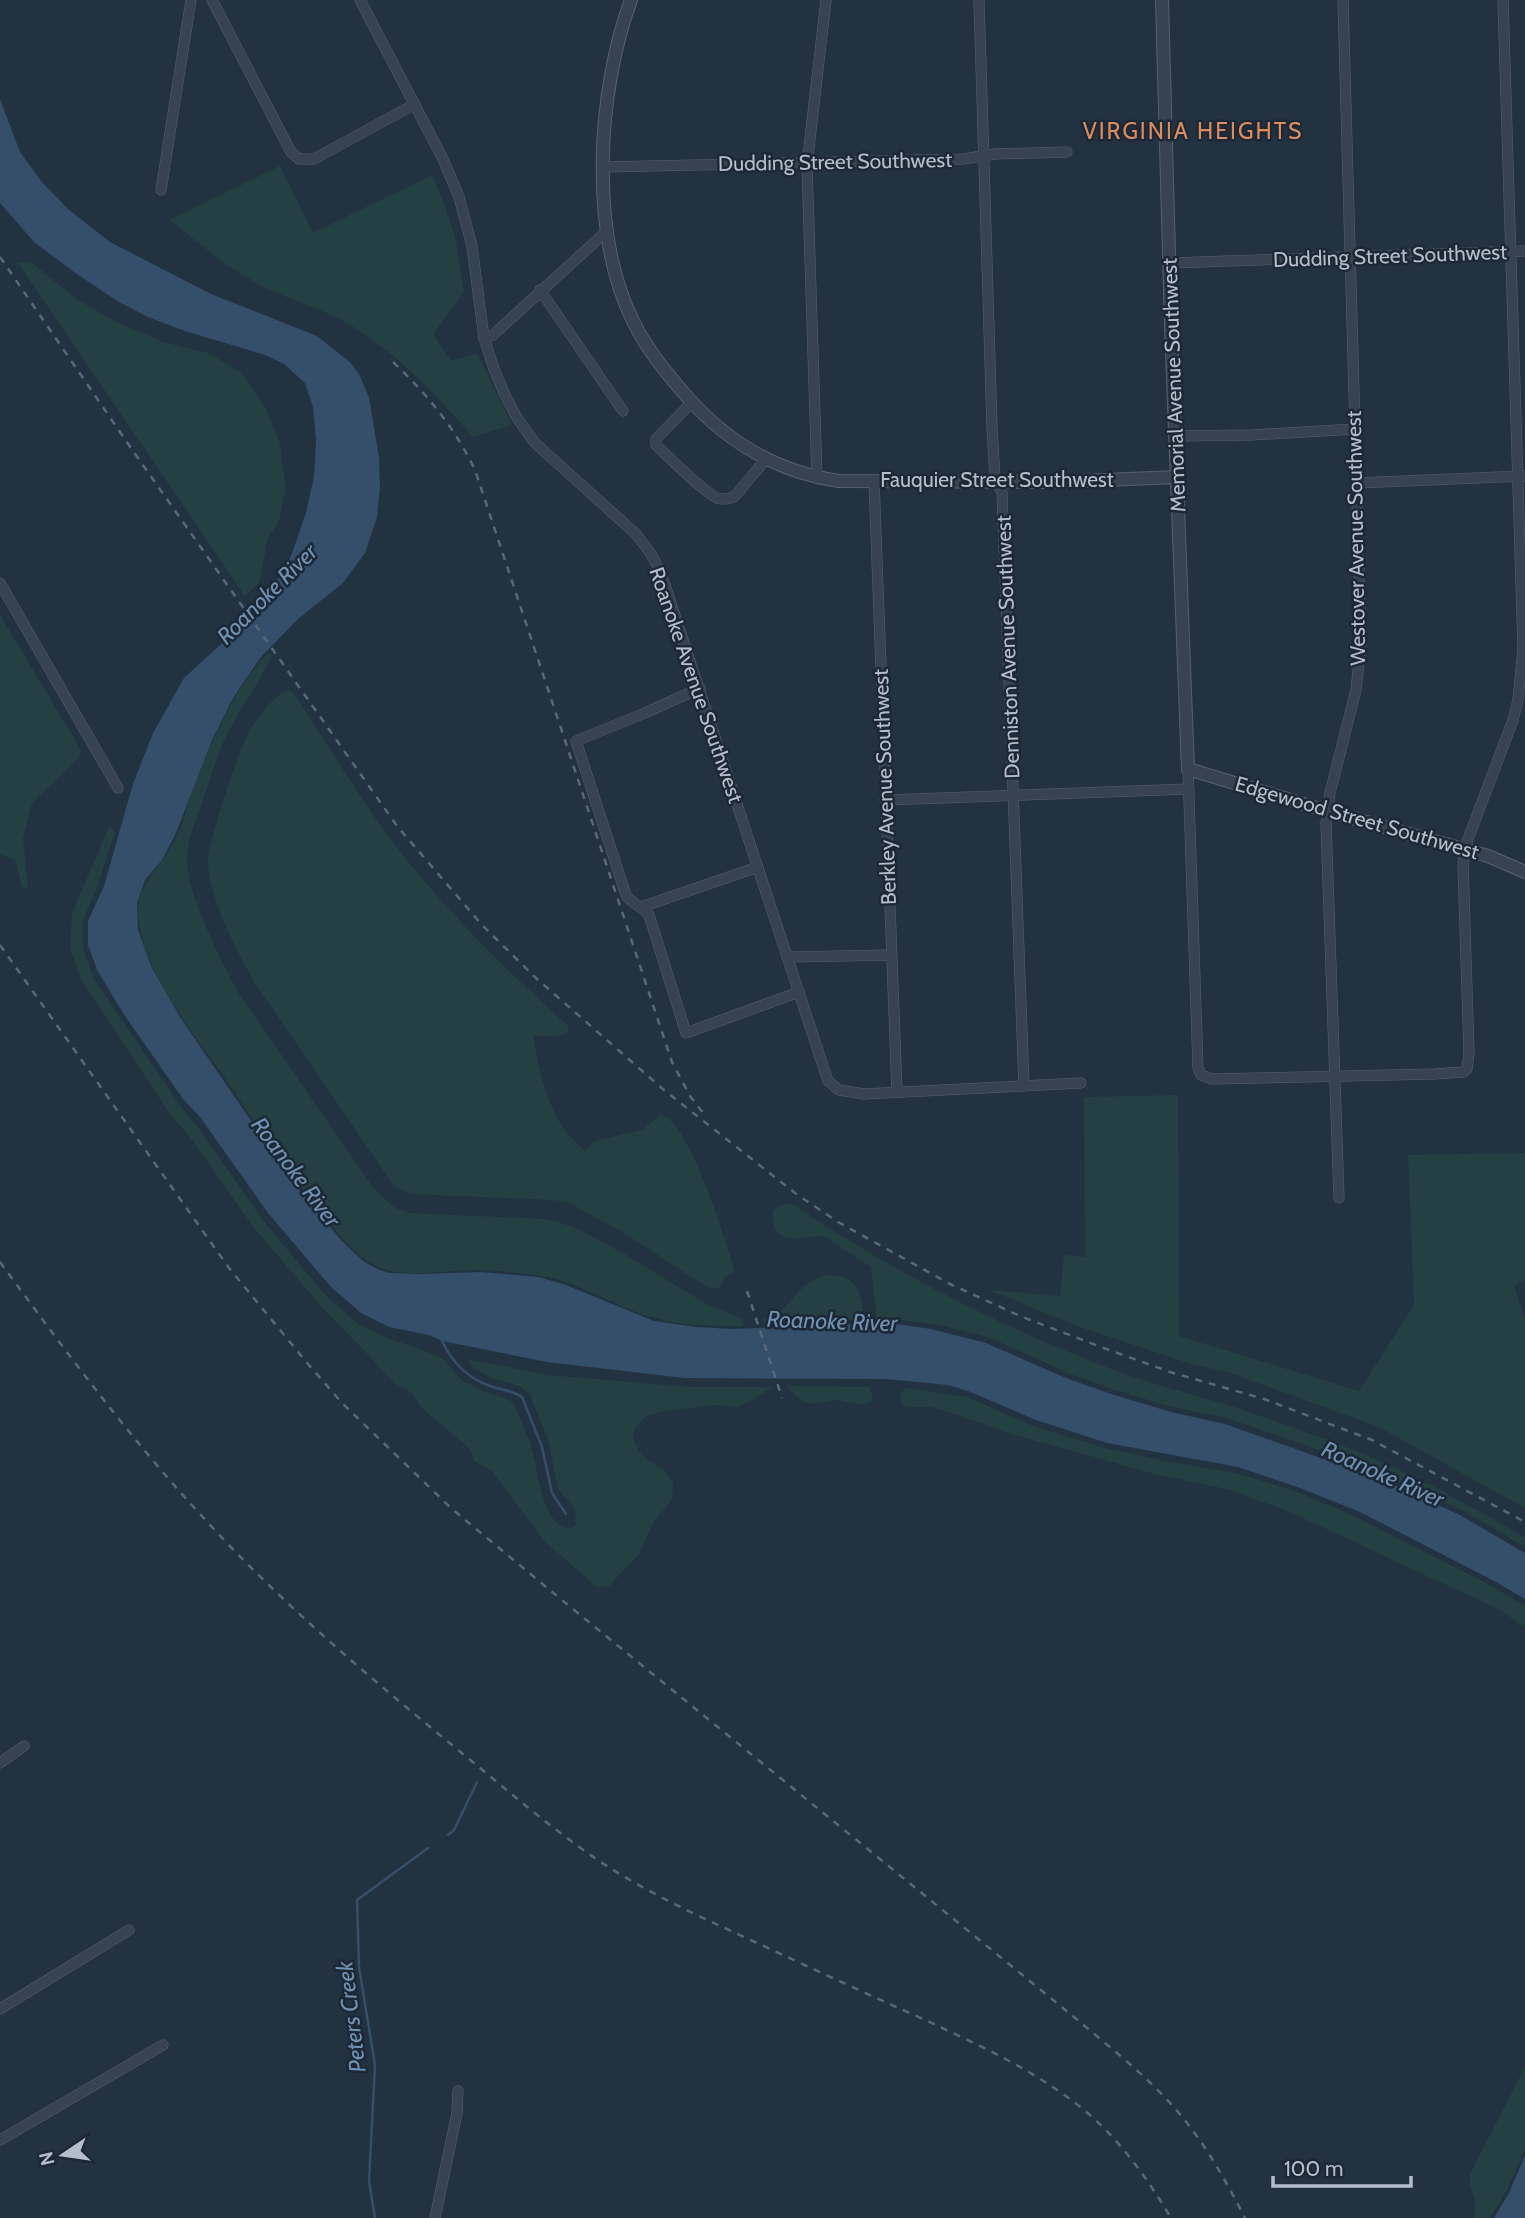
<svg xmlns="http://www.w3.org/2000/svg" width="1525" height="2218" viewBox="0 0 1525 2218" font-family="Cabin,sans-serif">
	<rect width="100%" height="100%" fill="#233241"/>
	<!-- green -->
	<g fill="#254042">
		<path d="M280,166L313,233L432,175L444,204L456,240L464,292L433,334L451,361L477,353L512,425L473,437C437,395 401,358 355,328C328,310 295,302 266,288C231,271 200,244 170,220Z"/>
		<path d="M31,262L76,299L117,322L163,342L208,353L242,373L265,407L279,441L286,486L279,521L268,538L259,583L245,596L18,263Z"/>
		<path d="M0,615L81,750L79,757L32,803L23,838L28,888L25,889L21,884L16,861L0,854Z"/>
		<path d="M269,652L272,656C257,687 236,714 222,745C214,765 208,786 201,806C194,825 186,843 187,863C189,899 221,960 238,992L374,1189L395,1208L409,1213L545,1219L558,1222L578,1229L626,1255L708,1305L743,1319L744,1326C715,1326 683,1326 655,1318C615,1308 578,1280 536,1275C518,1273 499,1270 480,1270C449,1269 405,1280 376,1266C356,1256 341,1237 328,1221C289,1176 257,1126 224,1077C199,1041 170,1005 152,965C144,946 137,927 138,906C140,883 168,858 178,834C184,821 187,806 192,792C210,743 233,690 269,652Z"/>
		<path d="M289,690L295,695C327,743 357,795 392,841C444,909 505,969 568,1026V1032L556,1037L533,1035C538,1065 545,1100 562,1126C568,1135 578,1144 585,1151L594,1141L642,1130L661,1114C692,1126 724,1238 735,1271L724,1278L720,1288L710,1289L624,1233L570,1203L553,1200L410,1194L394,1186L383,1170L255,983C236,949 211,903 208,864C206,846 239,750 249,732C257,718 273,695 289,690Z"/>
		<path d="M109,827L115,832L96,890L83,920V948L94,979L182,1108L200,1130L264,1222L328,1298L358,1324L386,1338L418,1348L443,1359L463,1381L488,1393L508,1399L514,1404C520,1419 528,1434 532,1450C539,1472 541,1525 570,1529L576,1525L575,1509L558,1490L549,1443L529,1393L519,1386L492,1378L474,1368L467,1359L548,1375L689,1387H773L739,1407L713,1405L660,1412L645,1417L636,1426L633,1438L638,1450L647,1459L664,1470L673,1483L672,1500L654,1521L639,1554L609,1586L598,1588L545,1542L491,1470L474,1461L470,1449L421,1407L412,1393L396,1384L320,1305L254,1228L190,1137L170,1114L82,981L70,949L72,913Z"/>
		<path d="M1178,1095L1179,1336L1359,1391L1414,1305L1408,1155L1525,1153V1280L1514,1286L1525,1318V1508L1379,1427L1228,1372L1191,1364L1080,1327L989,1290L1060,1296L1064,1255L1085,1257L1084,1097Z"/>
		<path d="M792,1204C891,1270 994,1324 1106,1367C1144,1382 1183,1392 1222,1403C1253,1413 1285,1425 1317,1436C1390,1462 1459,1498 1525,1538V1547L1462,1510L1385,1476L1322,1451L1227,1418L1172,1407L1112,1389L1068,1373L988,1337L934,1324L890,1319L877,1320L871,1267L822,1235C799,1239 769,1246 773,1211L782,1205Z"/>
		<path d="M827,1275C859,1275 861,1293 864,1320L764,1325L763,1319C793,1312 795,1281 827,1275Z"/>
		<path d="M786,1386L869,1387C884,1415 847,1401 836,1400C827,1400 818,1405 808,1403C801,1401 792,1392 786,1386Z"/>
		<path d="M905,1388L967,1397L1033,1426L1105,1448L1165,1461L1236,1473L1295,1491L1352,1515L1486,1583L1525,1606V1627L1500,1610L1288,1511L1226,1489L1155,1474L1008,1433L959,1415L931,1407H906L900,1401L901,1393Z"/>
		<path d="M1525,2067V2150L1506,2192L1490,2218H1473C1480,2200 1468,2192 1470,2174Z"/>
	</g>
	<!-- water -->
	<g fill="#354e69">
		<path d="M0,99L20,152L41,181L68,209L110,242L211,294L317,336L351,363L359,374L369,397L379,458L380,488L377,517L365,553L343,583L298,619L260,658L233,698L212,740L176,833L162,860L145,880L137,903L138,930L151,966L180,1017L295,1185L342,1241L363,1261L377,1269L390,1273L421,1274L481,1272L538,1277L566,1285L654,1321L696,1327L732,1329L890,1323L931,1329L986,1343L1066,1378L1111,1394L1171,1412L1225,1424L1383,1480L1460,1515L1525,1553V1599L1496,1582L1360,1512L1300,1488L1238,1467L1107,1443L1036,1420L968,1391L948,1385L885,1379L684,1378L547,1362L442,1341L429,1335L389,1327L361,1313L331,1287L268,1213L200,1117L183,1099L123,1013L97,970L88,945V921L104,886L133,784L153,733L184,678L245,622L271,591L291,556L306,513L314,476L316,440L313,407L305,383L284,364L265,355L185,331L148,317L117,301L74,272L34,242L0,203Z"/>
		<path d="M1525,2155V2218H1494L1509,2193Z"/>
	</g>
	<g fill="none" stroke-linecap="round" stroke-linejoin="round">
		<!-- stream -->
		<g stroke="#354e69" stroke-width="2.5">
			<path d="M443,1338L442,1341C452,1362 467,1378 490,1386C501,1390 512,1390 522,1397L542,1447L552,1493L566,1514"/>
			<path d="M448,1835L454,1830L477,1782"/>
			<path d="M375,2218L369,2181L375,2065L359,1967L357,1900L428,1848"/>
		</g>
		<!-- minor casing -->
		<g stroke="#55616e" stroke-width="11">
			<g id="minor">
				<path d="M212,0L291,152L299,159H314L415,104"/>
				<path d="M360,0L443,159L459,197L472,246L484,338L494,369L505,395L517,418L535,443L636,534L651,554L661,573L828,1081L839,1090L864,1094L1081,1083"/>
				<path d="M979,0L992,427L995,479L1002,493L1024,1086"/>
				<path d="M604,167L963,159L995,154L1067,152"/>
				<path d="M161,190L191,0"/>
				<path d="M1170,263L1525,251"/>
				<path d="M540,290L623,411"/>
				<path d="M484,338L493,335L608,230"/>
				<path d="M692,402L656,439V445C671,459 700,489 717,498C723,500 728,499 734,497L766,459"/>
				<path d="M1175,436L1251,435L1355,429"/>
				<path d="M817,478L807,165L826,0"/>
				<path d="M874,481L897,1092"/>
				<path d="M1356,483L1524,476"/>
				<path d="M0,583L118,788"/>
				<path d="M700,688L645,713L576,741L626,895C632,905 643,906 649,915L686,1033L799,992"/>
				<path d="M1188,769L1198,1068L1201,1075L1212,1079L1434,1074L1463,1072L1467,1069L1469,1053L1463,864L1467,842L1513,720L1518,700L1523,648L1503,0"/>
				<path d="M885,800L1189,789"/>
				<path d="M641,907L758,867"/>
				<path d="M787,957L891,955"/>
				<path d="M1339,1198L1326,823L1330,793L1356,690L1361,643L1343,0"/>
				<path d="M0,1763L24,1746"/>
				<path d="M0,2009L129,1930"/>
				<path d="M0,2140L163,2045"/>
				<path d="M435,2218L457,2113L458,2091"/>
			</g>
		</g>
		<!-- tertiary casing -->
		<g stroke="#55616e" stroke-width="14">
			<g id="tertiary">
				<path d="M631,0C597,92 589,232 633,321C647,350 668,375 689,399C729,443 780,473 839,481L1057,482L1177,477"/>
				<path d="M1162,0L1171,326L1188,769L1327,811L1488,856L1525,872"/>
			</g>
		</g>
		<!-- minor -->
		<use href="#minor" stroke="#374351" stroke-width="10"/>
		<!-- tertiary -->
		<use href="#tertiary" stroke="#374351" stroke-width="12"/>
		<!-- rail -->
		<g stroke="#596878" stroke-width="2.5" stroke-dasharray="7 7" stroke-linecap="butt">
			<path d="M0,257L133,451L397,826L482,925L537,979L664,1090L795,1193L838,1222L950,1284L1020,1316L1101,1347L1170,1372L1264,1399L1372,1440L1525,1522"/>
			<path d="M393,362C427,394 455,428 475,470L672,1062L690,1096L704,1114"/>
			<path d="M0,945L229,1268L308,1364L342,1403L452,1509L574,1610L1074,2017C1107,2045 1142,2072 1171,2104C1202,2138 1224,2177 1245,2218"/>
			<path d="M0,1262C67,1353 134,1444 212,1527C286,1607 368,1676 452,1745C504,1787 554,1832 610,1868C656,1897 705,1919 755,1942C811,1968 867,1994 923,2019C981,2046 1041,2073 1090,2115C1123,2144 1149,2181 1171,2218"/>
			<path d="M747,1291L782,1398"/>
		</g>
	</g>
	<g text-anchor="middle" stroke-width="5" stroke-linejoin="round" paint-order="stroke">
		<!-- street labels -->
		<g font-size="21" fill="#b4becb" stroke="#1c2836">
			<text transform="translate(835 162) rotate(-1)" y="7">Dudding Street Southwest</text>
			<text transform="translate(1390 256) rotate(-2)" y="7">Dudding Street Southwest</text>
			<text transform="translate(1174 385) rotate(-92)" y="7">Memorial Avenue Southwest</text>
			<text x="997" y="487">Fauquier Street Southwest</text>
			<text transform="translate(1356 538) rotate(-91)" y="7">Westover Avenue Southwest</text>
			<text transform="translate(1008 647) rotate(-92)" y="7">Denniston Avenue Southwest</text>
			<text transform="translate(696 685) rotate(71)" y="7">Roanoke Avenue Southwest</text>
			<text transform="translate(885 787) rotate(-92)" y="7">Berkley Avenue Southwest</text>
			<text transform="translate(1357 818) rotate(16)" y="7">Edgewood Street Southwest</text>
		</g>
		<!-- neighbourhood labels -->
		<g font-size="23" letter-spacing="2" fill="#dd8c5d" stroke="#1c2836">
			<text x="1193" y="139">VIRGINIA HEIGHTS</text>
		</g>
		<!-- water labels -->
		<g font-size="23" font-style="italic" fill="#7191b0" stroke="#1c2836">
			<text transform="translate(267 594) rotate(-45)" y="8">Roanoke River</text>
			<text transform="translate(296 1172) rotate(53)" y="8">Roanoke River</text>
			<text transform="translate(832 1321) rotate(2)" y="8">Roanoke River</text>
			<text transform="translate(1383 1474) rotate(24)" y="8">Roanoke River</text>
			<text transform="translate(351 2017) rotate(-97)" y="8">Peters Creek</text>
		</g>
	</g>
	<!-- north arrow -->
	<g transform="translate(63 2155) rotate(257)" stroke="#1c2836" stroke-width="5" paint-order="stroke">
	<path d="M0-5L12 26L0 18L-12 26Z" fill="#b4becb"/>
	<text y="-10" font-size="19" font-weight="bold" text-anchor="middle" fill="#b4becb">N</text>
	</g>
	<!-- scale -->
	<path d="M1273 2176v10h138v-10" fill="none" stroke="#b4becb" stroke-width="3.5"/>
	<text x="1284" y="2176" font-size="21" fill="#b4becb" stroke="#1c2836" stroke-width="5" paint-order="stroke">100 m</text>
</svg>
